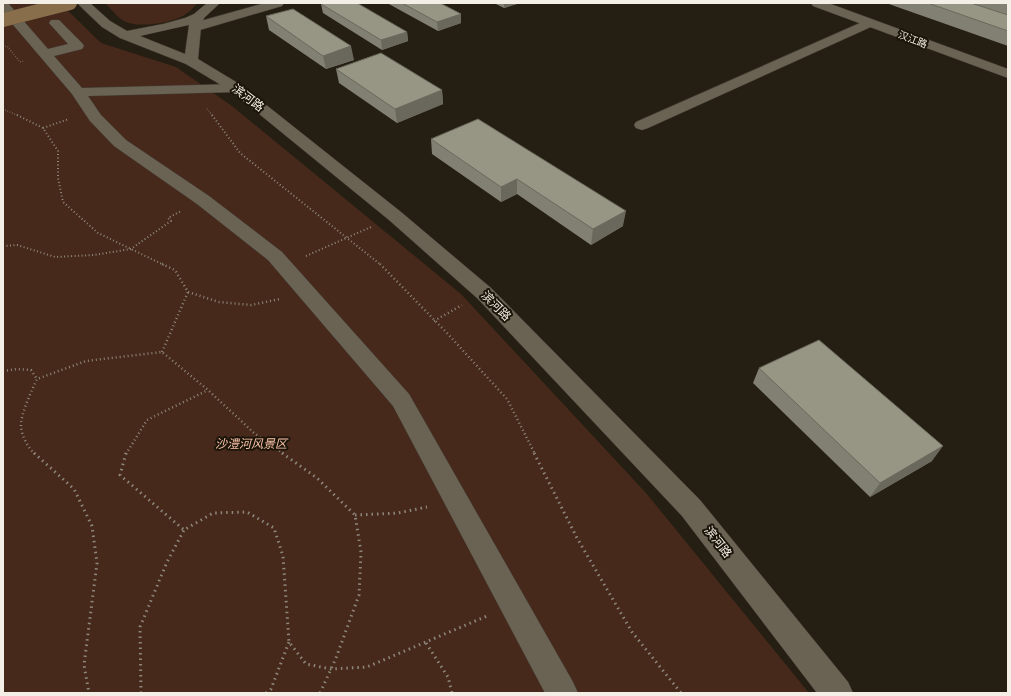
<svg xmlns="http://www.w3.org/2000/svg" width="1011" height="696" viewBox="0 0 1011 696" font-family="'Playfair Display','Noto Sans SC',serif">
	<rect width="100%" height="100%" fill="#251e12"/>
	<!-- green -->
	<g fill="#47291b">
		<path d="M3,3H60L101,43L176,67L232,106L461,294L646,493L809,693H3Z"/>
		<path d="M105,3H198C194,6 191,11 186,14C174,23 140,28 126,22C118,19 111,8 105,3Z"/>
	</g>
	<g fill="none" stroke-linecap="round" stroke-linejoin="round">
		<!-- minor casing -->
		<g stroke="#403b33" stroke-width="1">
			<g id="minor">
				<path d="M3,3H8L48,49L68,44L49,23L51,20H59L82,43L84,46L82,49L54,56L82,88L236,84L241,85L243,88L241,91L236,92L88,96L101,115L126,140L209,196L282,252L409,394L573,682L578,693H545L393,406L268,260L197,204L114,146L90,121L72,94L3,13Z"/>
				<path d="M265,3H284L282,6L200,30H190L189,27L190,24Z"/>
				<path d="M869,19L873,20L875,23L873,26L648,128L642,130L636,128L634,125L636,122Z"/>
			</g>
		</g>
		<!-- tertiary casing -->
		<g stroke="#403b33" stroke-width="1">
			<g id="tertiary">
				<path d="M77,3H90L110,21L127,31L163,24L185,18L194,14L207,3H220L204,18L201,27L198,59L241,85L401,212L491,288L700,500L848,682L853,693H817L682,516L477,298L389,220L231,91L186,64L120,38L102,27ZM189,25L185,54L140,36Z"/>
				<path d="M811,3H828L1008,69V78L813,6Z"/>
			</g>
		</g>
		<!-- path-far3 -->
		<g stroke="#8d877d" stroke-width="1.5" stroke-dasharray="0.5 2" stroke-linecap="butt">
			<path d="M3,47L7,46L20,62L24,61"/>
			<path d="M3,109L19,116"/>
			<path d="M207,109L213,116"/>
		</g>
		<!-- path-far2 -->
		<g stroke="#8d877d" stroke-width="2" stroke-dasharray="1 2.5" stroke-linecap="butt">
			<path d="M17,115L43,128L58,151V178L63,202L98,233L164,265"/>
			<path d="M212,115L240,153L381,265"/>
			<path d="M43,128L69,119"/>
			<path d="M3,246L17,245L55,257L94,255L131,249L171,221L168,218L181,211"/>
			<path d="M306,256L371,227"/>
		</g>
		<!-- path-far1 -->
		<g stroke="#8d877d" stroke-width="2.5" stroke-dasharray="1 3" stroke-linecap="butt">
			<path d="M162,264L175,270L188,292L219,302L251,305L280,299"/>
			<path d="M380,264L447,333L507,399L535,454"/>
			<path d="M434,321L462,305"/>
			<path d="M162,352L188,292"/>
			<path d="M3,371L17,369L31,370L37,379"/>
			<path d="M35,454C28,448 22,436 21,427C20,415 32,390 37,379L86,361L162,352L208,390L254,433L284,454"/>
			<path d="M126,454L147,420L208,390"/>
		</g>
		<!-- path -->
		<g stroke="#8d877d" stroke-width="3" stroke-dasharray="1.5 4" stroke-linecap="butt">
			<path d="M34,453L74,489L92,526L97,563L84,665L89,693"/>
			<path d="M126,453L120,475L184,530L213,513L247,512L274,528L283,556L289,642L306,664L331,669L367,667L487,616"/>
			<path d="M282,453L317,478L355,515L361,552L359,595L336,658L320,693"/>
			<path d="M534,453L577,538L632,632L681,693"/>
			<path d="M355,515L398,513L427,507"/>
			<path d="M426,643L448,677L452,693"/>
			<path d="M141,693L140,627L167,562L184,530"/>
			<path d="M266,693L271,689L289,642"/>
		</g>
		<!-- minor -->
		<use href="#minor" fill="#6a6354" fill-rule="evenodd"/>
		<!-- tertiary -->
		<use href="#tertiary" fill="#6a6354" fill-rule="evenodd"/>
		<!-- secondary-bridge casing -->
		<g stroke="#403b33" stroke-width="14" stroke-linecap="butt">
			<path id="secondary-bridge" d="M3,20L70,3"/>
		</g>
		<!-- secondary-bridge -->
		<use href="#secondary-bridge" stroke="#896e4b" stroke-width="14"/>
	</g>
	<!-- wall -->
	<g fill="#828072">
		<path d="M387,3H440L461,14V23L438,31Z"/>
		<path d="M494,3H520L504,8Z"/>
		<path d="M886,3H1008V15L993,10L1008,15V46Z"/>
		<path d="M321,4L407,32L408,41L382,50L323,13Z"/>
		<path d="M266,16L354,60L326,69L269,30Z"/>
		<path d="M336,69L442,90L443,104L397,123L339,83Z"/>
		<path d="M431,139L623,226L591,245L517,194L501,202L432,154Z"/>
		<path d="M759,368L932,461L870,497L753,383Z"/>
	</g>
	<!-- shaded-wall -->
	<g fill="#6a685c">
		<path d="M504,3H520L504,8Z"/>
		<path d="M461,14V23L438,31L437,22Z"/>
		<path d="M407,32L408,41L382,50L381,40Z"/>
		<path d="M351,46L354,60L326,69L323,56Z"/>
		<path d="M442,90L443,104L397,123L395,109Z"/>
		<path d="M517,179V194L501,202V187Z"/>
		<path d="M626,211L623,226L591,245L593,229Z"/>
		<path d="M943,446L932,461L870,497L880,483Z"/>
	</g>
	<!-- building -->
	<g fill="#979584" stroke="#6a685c">
		<path d="M324,3H357L407,32L381,40L321,4Z"/>
		<path d="M402,3H440L461,14L437,22Z"/>
		<path d="M928,3H971L1008,15V31Z"/>
		<path d="M293,9L351,46L323,56L266,16Z"/>
		<path d="M381,53L442,90L395,109L336,69Z"/>
		<path d="M478,119L626,211L593,229L517,179L501,187L431,139Z"/>
		<path d="M819,340L943,446L880,483L759,368Z"/>
	</g>
	<g text-anchor="middle" stroke-width="4" stroke-linejoin="round" paint-order="stroke">
		<!-- far-street labels -->
		<g font-size="10" fill="#f3efe6" stroke="#1b1509">
			<text transform="translate(913 39) rotate(21)" y="4">汉江路</text>
		</g>
		<!-- street labels -->
		<g font-size="12" fill="#f3efe6" stroke="#1b1509">
			<text transform="translate(248 98) rotate(37)" y="4">滨河路</text>
			<text transform="translate(496 306) rotate(45)" y="4">滨河路</text>
			<text transform="translate(718 542) rotate(52)" y="4">滨河路</text>
		</g>
		<!-- park labels -->
		<g font-size="12" font-style="italic" fill="#fdc3a9" stroke="#1b1509">
			<text x="251" y="448">沙澧河风景区</text>
		</g>
	</g>
	<!-- border -->
	<rect width="1011" height="696" fill="none" stroke="#f3efe6" stroke-width="8"/>
</svg>
